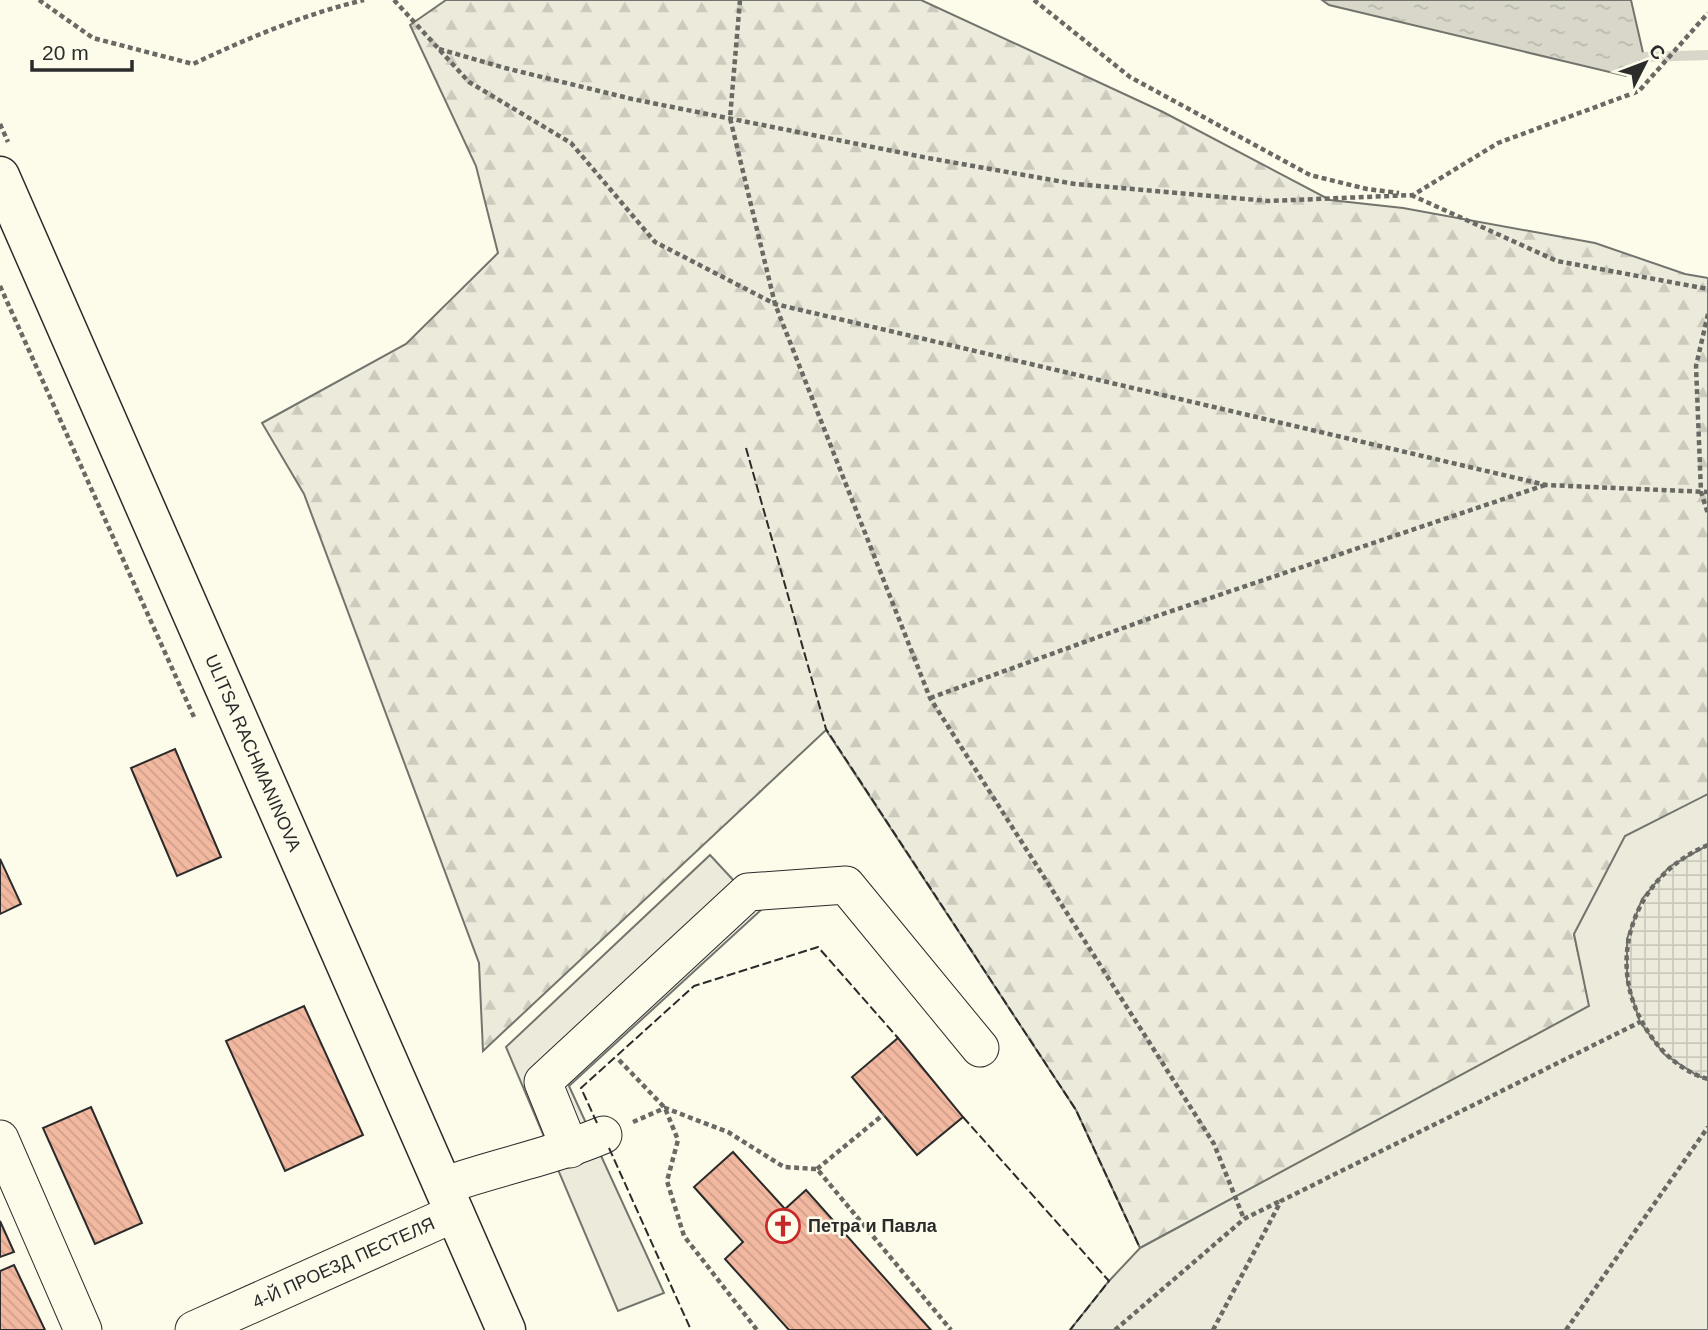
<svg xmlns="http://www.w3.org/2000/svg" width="1708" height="1330" font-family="Helvetica,sans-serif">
<defs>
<pattern id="forest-firs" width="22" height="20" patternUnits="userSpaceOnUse" patternTransform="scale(1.75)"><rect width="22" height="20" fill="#ecebdb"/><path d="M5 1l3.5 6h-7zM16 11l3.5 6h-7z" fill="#cbcabc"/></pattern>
<pattern id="plaza-grid" width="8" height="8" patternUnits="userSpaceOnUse" patternTransform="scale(1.75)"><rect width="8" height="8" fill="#eceadb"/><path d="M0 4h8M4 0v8" fill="none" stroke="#cbc9bc"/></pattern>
<pattern id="water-ripples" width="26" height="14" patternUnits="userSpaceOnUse" patternTransform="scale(1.75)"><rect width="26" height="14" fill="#d8d7c9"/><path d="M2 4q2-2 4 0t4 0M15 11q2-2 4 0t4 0" fill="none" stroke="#bab9ad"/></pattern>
<pattern id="building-back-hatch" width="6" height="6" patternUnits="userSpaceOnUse" patternTransform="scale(1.75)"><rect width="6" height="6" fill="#f2b8a0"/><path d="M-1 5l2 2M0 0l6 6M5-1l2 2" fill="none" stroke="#d09e8a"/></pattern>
</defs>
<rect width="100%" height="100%" fill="#fdfbea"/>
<!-- forest -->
<path fill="url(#forest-firs)" stroke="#74746e" stroke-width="2" d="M446,0H921L1163,112L1330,200L1403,208L1595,243L1685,274L1708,278V794L1701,798L1574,934L1590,1006L1140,1248L1076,1110L826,730L483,1051L479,963L304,494L262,423L406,344L498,253L476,166L410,25Z"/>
<!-- park -->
<path fill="#ecebdb" stroke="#74746e" stroke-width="2" d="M1708,794V1330H1070L1109,1281L1140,1248L1589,1006L1574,934L1625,836Z"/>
<!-- parking -->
<path fill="#eceadb" stroke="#74746e" stroke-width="2" d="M710,855L761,910L569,1086L664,1293L618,1311L506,1047Z"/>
<!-- plaza -->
<path fill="url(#plaza-grid)" stroke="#74746e" stroke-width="2" d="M1708,845V1079L1698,1076L1664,1054L1640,1022L1627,981V939L1642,899L1669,867Z"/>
<!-- water -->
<path fill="url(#water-ripples)" stroke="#74746e" stroke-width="2" d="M1322,0H1631L1644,57L1626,76L1329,5Z"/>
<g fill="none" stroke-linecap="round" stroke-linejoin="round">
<!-- stream -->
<path stroke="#d8d7c9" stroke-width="10" d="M1644,57L1708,55"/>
</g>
<!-- building -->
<path fill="url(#building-back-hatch)" stroke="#2b2b2b" stroke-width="2" d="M175,749L221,857L177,876L131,768Z
M0,859L21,904L0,914Z
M304,1006L363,1135L285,1171L226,1041Z
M898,1038L963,1117L917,1155L852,1077Z
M91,1107L142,1223L95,1244L43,1128Z
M733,1152L785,1209L806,1190L931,1330H789L725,1259L743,1242L694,1187Z
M0,1221L14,1252L0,1257Z
M14,1265L45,1330H0V1271Z"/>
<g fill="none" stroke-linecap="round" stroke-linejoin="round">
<!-- minor casing -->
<g stroke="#2b2b2b" stroke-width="39">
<g id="minor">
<path d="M0,1139L83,1330"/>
<path d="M570,1149L543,1082L748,892L846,885L980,1048"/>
<path d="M443,1186C496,1167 551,1157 603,1135"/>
<path id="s1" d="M194,1330L455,1213"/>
</g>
</g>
<!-- major casing -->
<g stroke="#2b2b2b" stroke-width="41">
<g id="major">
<path id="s2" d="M0,176L506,1330"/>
</g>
</g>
<!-- path -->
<path stroke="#6a6964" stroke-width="4.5" stroke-dasharray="5 3.5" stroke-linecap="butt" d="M39,0L93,38L193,64C248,38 305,14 364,0
M394,0L469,82L571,143L655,242L775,304L1546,485L1708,492
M740,0L730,118L775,304L930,698L1214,1144L1244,1219
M1034,0L1130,77L1310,175L1367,189L1399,193
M439,49L505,68L632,99L928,158L1075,184L1269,201L1413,195L1498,143L1639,91L1708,13
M0,124L8,142
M1411,195L1557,261L1708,289
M0,286L194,717
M1708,314L1696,366L1701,492L1708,514
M930,698L1148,619L1545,485
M1708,845C1629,878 1601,970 1653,1039C1666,1057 1686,1073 1708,1079
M619,1060L665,1108L678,1140L667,1181L684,1236L757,1330
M633,1122L665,1108L728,1132L784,1167L817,1169L951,1330
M817,1169L884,1114
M1115,1330L1244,1219L1280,1201
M1213,1330L1281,1201L1640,1022
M1566,1330L1708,1127"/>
<!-- minor -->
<use href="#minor" stroke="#fdfbea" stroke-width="37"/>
<!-- major -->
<use href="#major" stroke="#fdfbea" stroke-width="38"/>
<!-- fence -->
<path stroke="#2b2b2b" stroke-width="2" stroke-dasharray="9 3.5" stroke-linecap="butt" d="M746,448L826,729L1076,1110L1140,1248
M963,1117L1109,1281L1070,1330
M597,1123L581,1088L694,986L818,947L898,1038
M609,1148L691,1330"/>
</g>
<!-- icons -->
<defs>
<g id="church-ring" transform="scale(1.75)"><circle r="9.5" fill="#fdfbea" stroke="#c62828" stroke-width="1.5"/><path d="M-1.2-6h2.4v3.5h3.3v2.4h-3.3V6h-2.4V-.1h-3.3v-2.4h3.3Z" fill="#c62828"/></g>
</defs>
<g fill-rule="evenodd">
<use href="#church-ring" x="783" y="1226"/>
</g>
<g text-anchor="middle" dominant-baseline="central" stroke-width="5" stroke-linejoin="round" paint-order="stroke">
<!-- street labels -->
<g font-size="18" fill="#2b2b2b" stroke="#fdfbea">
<text stroke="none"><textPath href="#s2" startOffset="630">ULITSA RACHMANINOVA</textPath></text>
<text stroke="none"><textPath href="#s1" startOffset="164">4-Й ПРОЕЗД ПЕСТЕЛЯ</textPath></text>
</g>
<!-- poi labels -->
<g font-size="18" font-weight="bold" fill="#2b2b2b" stroke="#fdfbea" text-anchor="start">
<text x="808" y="1226">Петра и Павла</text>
</g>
</g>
<!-- north arrow -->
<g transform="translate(1645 63) rotate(48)" stroke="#fdfbea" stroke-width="5" paint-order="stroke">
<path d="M0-5L12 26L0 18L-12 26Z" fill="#2b2b2b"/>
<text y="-10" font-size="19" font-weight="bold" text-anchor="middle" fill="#2b2b2b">С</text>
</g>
<!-- scale -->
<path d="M32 60v10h100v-10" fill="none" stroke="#2b2b2b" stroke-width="3.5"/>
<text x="42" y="60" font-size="21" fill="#2b2b2b" stroke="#fdfbea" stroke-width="5" paint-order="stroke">20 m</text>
</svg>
